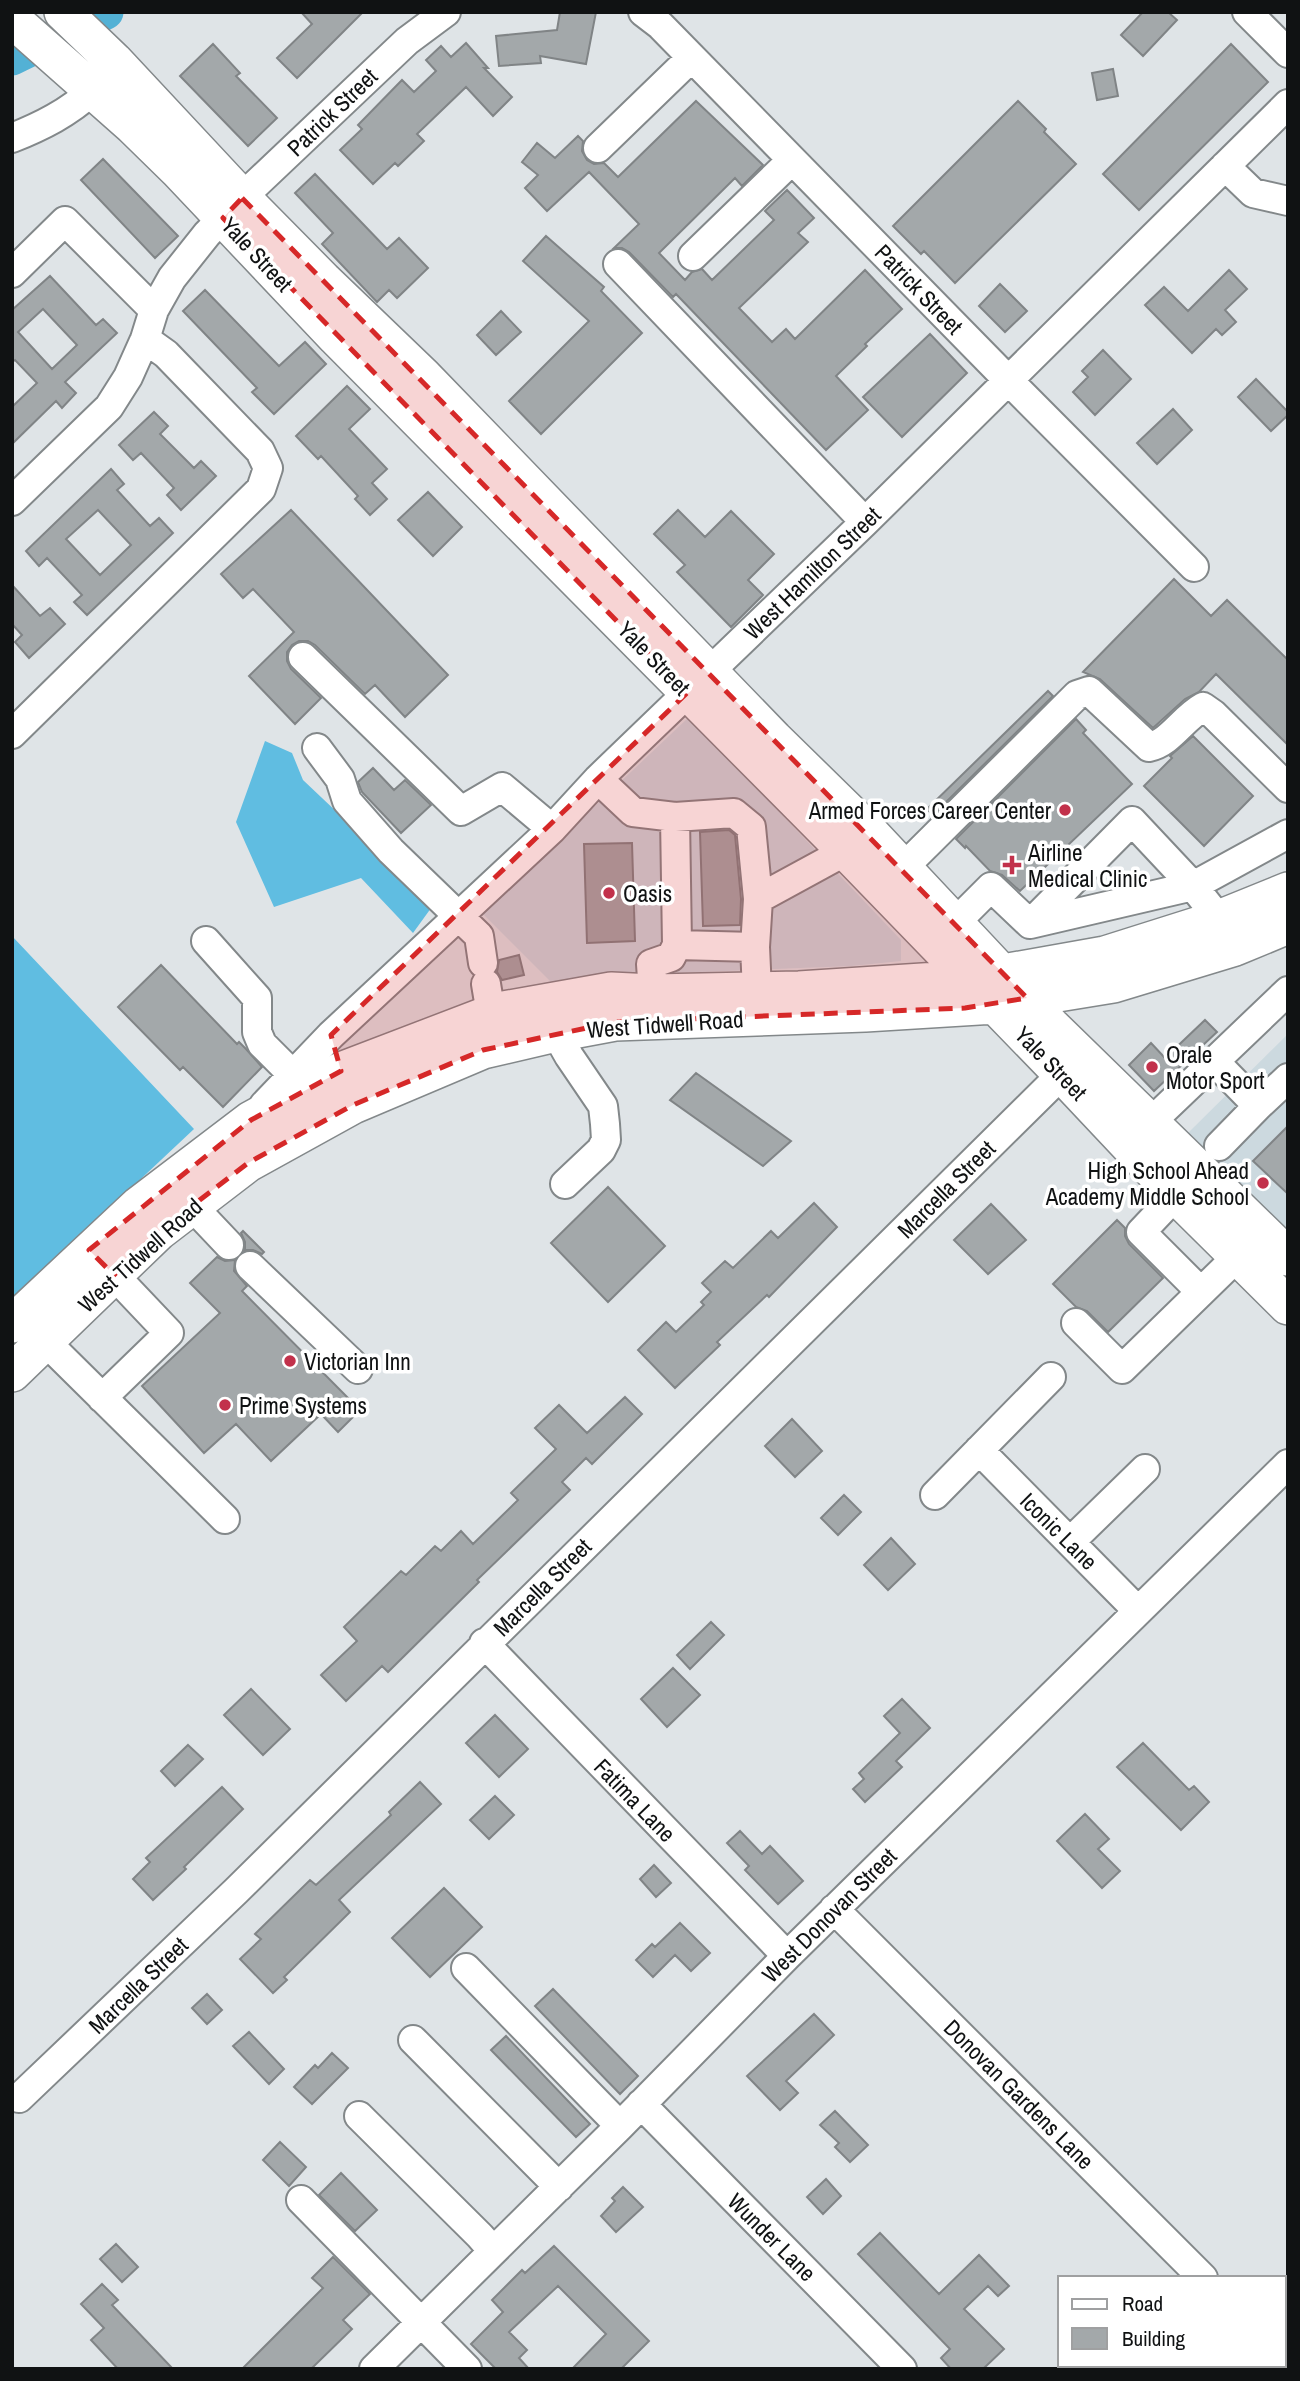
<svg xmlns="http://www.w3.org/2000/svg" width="1300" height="2381" font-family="'Archivo Narrow',sans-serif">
<rect width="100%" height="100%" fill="#dfe4e7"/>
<!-- built -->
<path fill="#ccd9df" d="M689,717L901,940V961L851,966L646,974L553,984L482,913Z
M1288,1034V1233L1188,1133Z"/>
<!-- forest -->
<path fill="#60bde1" d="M265,741L292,753L303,780L434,904L413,933L361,878L274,907L236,822Z
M12,936L194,1129L12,1300Z"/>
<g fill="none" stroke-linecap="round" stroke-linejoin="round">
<!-- river -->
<path stroke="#53b1d5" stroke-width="35" d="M12,58L106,12"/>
</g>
<!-- building -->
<path fill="#a3a8aa" stroke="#808486" stroke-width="2" fill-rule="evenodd" d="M301,12H363L297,78L277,58L312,24Z
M560,12H596L586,64L540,56L541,63L499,66L496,36L557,30Z
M1143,12H1168L1177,20L1143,56L1121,35Z
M466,43L488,68H484L512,97L493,116L466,87L417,134L424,141L398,166L395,163L373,184L340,150L362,129L358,125L402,80L414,92L436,71L426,60L441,46L451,57Z
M213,44L240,73L236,76L277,118L248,146L180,76Z
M1231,44L1268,82L1139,210L1103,174Z
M1113,69L1118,96L1097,100L1092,73Z
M696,101L763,165L742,186L735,178L659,253L685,280L692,272L702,269L712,280L774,220L765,211L787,190L814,218L798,233L808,242L739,308L772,342L786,329L795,339L865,270L902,309L865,344L867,346L836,376L868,410L826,450L676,294L673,297L629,252L622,248H614L639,224L589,172L547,211L525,188L538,175L522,162L537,143L555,158L578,136L583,141L582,151L587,160L594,164L604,163L618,177Z
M1018,101L1046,129L1044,132L1076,164L955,283L924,251L921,254L893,226Z
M103,159L178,236L155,258L81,180Z
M315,174L387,249L399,238L428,268L397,298L389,290L377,302L322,244L333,233L295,193Z
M546,236L604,287L601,291L642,333L541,434L509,401L589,321L523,261Z
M1229,270L1247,289L1225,310L1236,322L1222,335L1216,329L1192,353L1145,305L1164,287L1188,311Z
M50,276L96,325L103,319L117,333L65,382L76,393L62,408L56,401L12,444V407L37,383L15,360L12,362V310ZM43,309L77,345L52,369L18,332Z
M1000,284L1027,311L1005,332L979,306Z
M205,290L279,366L305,342L326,364L274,414L252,392L257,388L183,311Z
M501,311L521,332L496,355L477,335Z
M930,334L967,373L902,437L863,397Z
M1103,350L1131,379L1095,415L1073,392L1088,377L1082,371Z
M1256,379L1288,412V415L1271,431L1238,397Z
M347,386L370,409L349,429L387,469L372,483L387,499L370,515L355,499L358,496L321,456L318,459L296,436Z
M1173,409L1192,430L1157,464L1137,443Z
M154,412L168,426L160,434L194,468L201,461L216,476L181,510L167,495L174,488L141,453L133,460L119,445Z
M111,469L124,484L117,490L150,526L159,518L173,533L87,615L74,602L82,595L47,558L39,566L26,551ZM98,510L131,545L100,575L66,539Z
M428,492L462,527L433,556L398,520Z
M291,510L448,675L405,717L375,685L365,694L315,645L308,641H299L292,645L287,652V661L291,669L321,698L295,724L249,676L294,632L253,589L243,598L221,574Z
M678,510L705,537L731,511L774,554L748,580L763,595L731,627L677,572L685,565L654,534Z
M1174,579L1211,616L1227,600L1288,660V745L1216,674L1199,692L1185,699L1153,728L1100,679L1083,672Z
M12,585L40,616L50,608L65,624L29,658L15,642L22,635L12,624Z
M1048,691L1053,696L933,815L927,809Z
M1076,719L1086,730L1083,733L1132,784L1020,891L1002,875L990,871L966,846L965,848L956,839Z
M1193,736L1253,796L1204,846L1144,786L1172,758L1170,756Z
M373,768L394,790L405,780L431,805L401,833L362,792L358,782Z
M729,830L735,835L741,899L740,925L703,926L700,832Z
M632,843L635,941L587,943L584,844Z
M519,955L524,975L502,980L497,972L499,960Z
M161,965L237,1044L239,1042L246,1049L262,1067L223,1107L183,1067L180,1070L118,1007Z
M1205,1020L1217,1032L1154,1091L1129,1065L1151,1043L1165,1058Z
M696,1073L791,1141L763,1166L670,1100Z
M1288,1126V1194L1253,1161Z
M608,1187L665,1246L608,1302L551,1243Z
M814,1203L837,1227L769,1297L767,1295L717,1342L720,1345L675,1388L638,1350L666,1322L676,1332L704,1305L701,1302L711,1292L702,1283L725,1261L733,1268L771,1231L778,1238Z
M991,1204L1026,1240L988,1274L954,1240Z
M1117,1220L1125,1228V1236L1129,1244L1163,1278L1108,1332L1087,1311L1076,1307L1053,1284Z
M243,1231L264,1252L262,1254L253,1250H245V1242L241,1233Z
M217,1257L225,1261L235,1260L234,1271L247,1286L242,1291L360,1410L338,1432L321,1414L271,1461L236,1424L204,1453L142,1386L220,1313L190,1283Z
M625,1397L642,1414L592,1464L586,1458L562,1482L570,1490L477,1580L479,1582L388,1672L382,1666L346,1701L321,1675L357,1641L344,1627L401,1571L406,1575L435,1546L441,1551L461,1531L473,1544L518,1500L511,1493L556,1449L535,1428L559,1405L587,1433Z
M792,1419L822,1451L795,1477L765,1446Z
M844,1495L861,1512L838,1535L821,1518Z
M891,1538L915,1564L888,1590L864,1565Z
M711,1622L724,1635L690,1669L677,1655Z
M673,1668L700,1695L667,1727L641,1699Z
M251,1689L290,1729L263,1755L224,1715Z
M902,1699L930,1728L896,1761L902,1767L865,1802L853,1789L864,1779L859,1773L900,1733L884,1716Z
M495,1715L528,1749L499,1777L466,1743Z
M1143,1743L1189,1790L1194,1786L1209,1802L1181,1830L1117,1767Z
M188,1745L203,1759L175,1786L161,1771Z
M420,1782L441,1804L339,1900L350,1912L284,1977L287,1980L273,1993L240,1959L261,1939L255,1934L310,1880L316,1885L391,1815L389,1812Z
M222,1787L243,1809L184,1867L186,1869L153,1900L133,1879L150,1862L146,1858Z
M495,1796L514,1815L489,1839L470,1820Z
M1085,1814L1109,1839L1098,1849L1120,1871L1102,1888L1057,1841Z
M740,1831L762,1854L770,1846L803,1881L778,1904L745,1870L749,1866L727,1843Z
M654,1865L671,1883L656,1897L640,1879Z
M444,1888L482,1927L430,1977L392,1938Z
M680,1923L710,1953L691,1971L675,1955L653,1977L636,1960L652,1944L655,1947Z
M553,1989L638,2076L620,2094L535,2006Z
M207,1994L222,2010L207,2024L192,2008Z
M814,2014L834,2035L786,2081L798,2093L780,2110L747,2076Z
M249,2032L284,2069L269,2084L233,2046Z
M506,2036L590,2124L576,2137L491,2050Z
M332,2053L348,2068L312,2104L294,2087L315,2065L318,2068Z
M835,2111L868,2145L850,2162L835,2147L839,2143L820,2125Z
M280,2142L306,2167L289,2186L263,2160Z
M341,2173L377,2210L355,2231L319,2195Z
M826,2179L841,2196L823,2214L807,2197Z
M623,2187L643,2207L616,2232L601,2216L615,2201L612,2198Z
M880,2233L939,2294L979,2255L1009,2286L998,2296L988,2286L964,2309L1004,2349L983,2369H951L941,2358L950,2349L858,2254Z
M116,2244L138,2267L122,2282L100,2259Z
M554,2246L649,2341L621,2369H572L606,2334L558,2286L509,2332L527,2350L519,2358L529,2369H496L471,2344L503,2312L492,2300L522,2270L525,2273Z
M333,2257L370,2294L343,2320L352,2329L311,2369H242L323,2288L312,2278Z
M102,2284L118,2300L112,2305L173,2369H118L91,2340L104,2328L81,2304Z"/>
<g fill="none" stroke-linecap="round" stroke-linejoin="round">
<!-- minor casing -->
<g stroke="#83888a" stroke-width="32">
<path id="minor" d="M643,12L660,25L1008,380L1194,567
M1247,12L1288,53
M12,138C42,126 68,113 92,91
M598,148L691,58
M1225,166L1253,193L1288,201
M693,256L792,160
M618,264L865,522
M12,273L65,221L154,310
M12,501L109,407L128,377L145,339L154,310L172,278L207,234L255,185L407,41L446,12
M303,657L461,811L502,787L552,829
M12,734L261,489L268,468L260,451L166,354L145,339
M317,748L340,779L347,801L391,851L479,936L483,963
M598,779L633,812L675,817
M903,868L1077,695L1089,691L1149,747C1170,743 1183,718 1203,707L1213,714L1288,788
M758,899L846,851
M1219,919L1193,886L1132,821L1030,924L1193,886L1288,834
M955,923L991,887L1030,924
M206,941L257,998V1032L262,1044L293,1075
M677,945L755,947
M486,984L491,1014
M653,993L651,964L671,957L677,945L675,817L734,813L751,827L758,899L755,947L757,991
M556,1033L569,1056L603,1106L605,1124L606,1140L601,1150L565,1184
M1214,1061L1258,1106L1288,1078
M264,1105L331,1035L552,829L598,779L865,522L1288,104
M1151,1122L1288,991
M1219,1146L1258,1106
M1176,1195L1141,1232L1201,1292
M193,1207L229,1245
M250,1266L358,1369
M1076,1323L1122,1369L1238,1256
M45,1341L225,1519
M102,1398L169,1333L114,1275
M979,1450L1138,1611
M935,1495L1051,1377
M1070,1542L1145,1469
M484,1643L787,1956
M834,1909L1203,2278
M466,1968L620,2126
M413,2040L559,2187
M19,2098L236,1891L1062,1074
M641,2104L902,2369
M359,2116L480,2236L493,2251
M301,2200L467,2369
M374,2369L620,2126L787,1956L1288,1464"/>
</g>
<!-- major casing -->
<g stroke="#83888a" stroke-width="40">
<path id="major" d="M63,12L114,61L242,198L323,280L423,376L774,739L867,830L1051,1026L1288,1257
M12,19L133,126L179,171L336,337L846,851L1062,1074L1176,1195L1288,1306
M12,1324L138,1206L251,1120L341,1071L498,1011L611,991L653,993L799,990L969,979L1105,955L1219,919L1288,891
M12,1373L158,1232L248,1163L353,1105L483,1050L556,1033L615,1022L865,1013L995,1005L1027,998L1113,984L1235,947L1288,925"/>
</g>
<!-- minor -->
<use href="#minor" stroke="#fff" stroke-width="28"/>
<!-- major -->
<use href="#major" stroke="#fff" stroke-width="37"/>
</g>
<!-- marked area -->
<path fill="#d62828" fill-opacity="0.2" stroke="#d62828" stroke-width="5" stroke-dasharray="14 9" stroke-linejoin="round" d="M242,198L1027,998L965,1008L615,1022L483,1050L353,1105L248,1163L158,1232L114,1275L89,1250L251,1120L341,1071L331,1035L687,693L223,218Z"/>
<!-- markers -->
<g fill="#c2314b" stroke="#fff" stroke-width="2.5">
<circle cx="1065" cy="810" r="7"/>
<path d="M1008.5 854.5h7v7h7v7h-7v7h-7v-7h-7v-7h7z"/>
<circle cx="609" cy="893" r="7"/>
<circle cx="1152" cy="1067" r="7"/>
<circle cx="1263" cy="1183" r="7"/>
<circle cx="290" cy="1361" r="7"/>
<circle cx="225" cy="1405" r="7"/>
</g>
<g text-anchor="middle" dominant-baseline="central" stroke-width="7" stroke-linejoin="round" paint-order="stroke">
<!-- street labels -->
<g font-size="23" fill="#101213" stroke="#fff">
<text transform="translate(332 112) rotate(-44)">Patrick Street</text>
<text transform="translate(257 254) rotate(47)">Yale Street</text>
<text transform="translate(919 289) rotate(46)">Patrick Street</text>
<text transform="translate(812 573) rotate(-44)">West Hamilton Street</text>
<text transform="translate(654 658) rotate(46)">Yale Street</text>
<text transform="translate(665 1024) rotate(-4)">West Tidwell Road</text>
<text transform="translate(1051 1063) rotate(46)">Yale Street</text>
<text transform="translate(946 1189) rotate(-45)">Marcella Street</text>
<text transform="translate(140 1255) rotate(-42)">West Tidwell Road</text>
<text transform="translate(1059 1531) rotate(45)">Iconic Lane</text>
<text transform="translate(542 1587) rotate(-45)">Marcella Street</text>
<text transform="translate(635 1800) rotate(46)">Fatima Lane</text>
<text transform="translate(829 1915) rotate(-45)">West Donovan Street</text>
<text transform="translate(138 1985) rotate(-44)">Marcella Street</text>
<text transform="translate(1019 2094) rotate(45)">Donovan Gardens Lane</text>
<text transform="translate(772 2237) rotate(45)">Wunder Lane</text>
</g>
<!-- poi labels -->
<g font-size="23" fill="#101213" stroke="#fff" text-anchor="start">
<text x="1051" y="810" text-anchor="end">Armed Forces Career Center</text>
<text x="1028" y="852">Airline<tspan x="1028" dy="26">Medical Clinic</tspan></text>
<text x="623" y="893">Oasis</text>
<text x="1166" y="1054">Orale<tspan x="1166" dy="26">Motor Sport</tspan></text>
<text x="1249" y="1170" text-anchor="end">High School Ahead<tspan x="1249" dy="26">Academy Middle School</tspan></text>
<text x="304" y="1361">Victorian Inn</text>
<text x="239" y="1405">Prime Systems</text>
</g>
</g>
<!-- border -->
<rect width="1300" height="2381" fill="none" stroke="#101213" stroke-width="28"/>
<!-- legend -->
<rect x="1058" y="2276" width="228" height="91" fill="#ffffff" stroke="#9fa0a1" stroke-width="2"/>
<rect x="1072" y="2299" width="35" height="10" fill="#ffffff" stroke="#9fa0a1" stroke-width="2"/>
<text x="1122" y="2311" font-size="21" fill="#101213">Road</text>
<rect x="1072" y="2328" width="35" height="21" fill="#a3a8aa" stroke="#9fa0a1" stroke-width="2"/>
<text x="1122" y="2346" font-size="21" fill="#101213">Building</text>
</svg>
